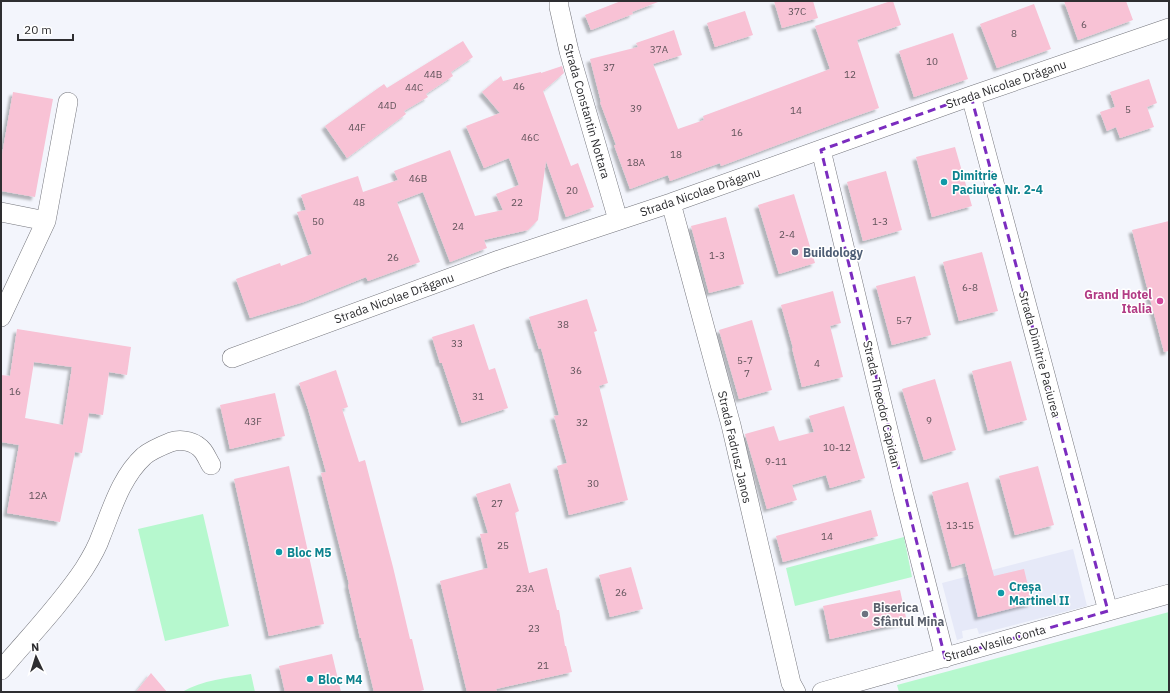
<svg xmlns="http://www.w3.org/2000/svg" width="1170" height="693" font-family="'IBM Plex Sans',sans-serif">
<defs>
<filter id="shadow"><feDropShadow dx="-3.5" dy="3.5" stdDeviation="1" flood-color="#0004"/></filter>
</defs>
<rect width="100%" height="100%" fill="#f3f5fc"/>
<!-- built -->
<path fill="#e6e9f8" d="M1073,549L1087,606L979,634L977,628L962,631L963,638L957,640L942,583Z"/>
<!-- green -->
<path fill="#b6f8ce" d="M203,514L229,626L165,641L138,529Z
M904,537L912,577L795,606L786,568Z
M1169,612V692H899L897,685Z
M251,674L255,692H182C202,680 228,678 251,674Z"/>
<!-- building -->
<path fill="#f8c2d5" fill-rule="evenodd" filter="url(#shadow)" d="M621,1L658,2L632,12L633,14L591,30L585,15Z
M774,1H813L818,18L782,28Z
M891,1H893L901,25L857,40L879,108L842,121L721,166L720,163L670,181L668,175L630,189L614,145H616L600,102H601L590,59L638,47L636,43L674,30L682,55L653,64L678,129L704,120L703,116L830,69L815,26Z
M1064,1H1126L1133,20L1078,40Z
M1034,4L1051,49L997,68L980,24Z
M745,11L753,35L715,47L707,23Z
M953,33L968,79L914,97L899,51Z
M463,41L473,57L451,72L453,76L426,94L428,97L404,111L406,114L347,158L325,126L384,84L387,88Z
M562,66L564,73L543,91L571,166L578,163L594,207L566,217L546,161L538,220L528,230L484,240L487,248L450,262L423,192L397,202L420,262L368,281L366,277L304,302L250,318L236,279L280,263L281,266L312,254L297,212L306,210L301,195L358,176L363,192L398,180L394,171L450,150L475,216L503,210L496,194L519,185L509,158L484,168L466,126L500,113L482,92L501,76L503,81L541,72V73Z
M1149,79L1157,103L1147,107L1154,127L1120,138L1116,127L1107,131L1100,112L1115,107L1110,92Z
M13,92L53,99L35,197L1,191V160Z
M955,147L972,206L932,217L916,157Z
M886,171L902,230L863,241L847,182Z
M794,194L815,263L779,274L758,205Z
M726,217L744,284L709,293L691,226Z
M1169,221V351L1164,352L1132,230Z
M982,252L998,311L959,321L943,262Z
M915,276L931,335L892,345L876,286Z
M833,291L841,323L830,326L843,377L802,387L792,348H793L781,305Z
M587,299L597,331L594,332L608,383L599,386L628,500L569,515L557,466L567,463L554,416L559,415L541,348L539,349L529,317Z
M752,320L772,390L739,399L719,330Z
M474,324L489,370L495,368L508,408L462,423L442,363H440L432,337Z
M17,329L131,347L127,375L109,372L103,415L89,413L82,453L75,452L60,522L7,513L19,445L1,442V375L10,376ZM34,362L72,367L63,425L25,418Z
M1011,361L1027,420L988,431L972,371Z
M336,370L348,407L342,409L359,462L365,460L393,567L410,639H412L424,690L415,692H374L361,638H360L348,585L349,584L321,473L326,472L308,409L299,383Z
M935,379L956,450L924,460L902,389Z
M275,393L285,436L230,449L220,405Z
M844,406L865,478L830,488L826,475L792,485L797,500L767,509L745,434L774,426L779,441L814,432L809,416Z
M289,466L324,624L269,636L234,479Z
M1038,466L1054,525L1015,535L999,476Z
M968,482L994,576L1024,569L1032,603L978,617L965,563L952,567L932,492Z
M510,483L519,511L515,513L529,573L547,568L557,610H559L565,646H566L572,672L496,689L497,692H467L440,581L488,568L480,534L488,533L476,494Z
M871,510L878,536L783,562L776,536Z
M631,567L643,609L610,617L599,575Z
M900,590L907,622L830,639L823,606Z
M332,654L341,692H285L279,666Z
M151,673L167,692H136Z"/>
<g fill="none" stroke-linecap="round" stroke-linejoin="round">
<!-- minor casing -->
<g stroke="#74757c" stroke-width="20">
<path id="minor" d="M559,1V7L569,51L618,220
M971,96L1108,611
M821,150L903,492L945,658
M671,203L731,425L791,683L796,692
M1,212L46,221L68,102
M1,317L46,221
M232,358L499,260L671,203L971,96L1169,28
M1,670C29,637 60,605 84,569C91,558 97,548 101,536C112,509 121,477 144,456C151,450 161,446 171,442C182,438 196,442 203,451C206,455 208,460 211,465
M822,692L1169,594"/>
</g>
<!-- minor -->
<use href="#minor" stroke="#fff" stroke-width="19"/>
</g>
<!-- marked area -->
<path fill="none" stroke="#7b2cbf" stroke-width="3" stroke-dasharray="8 5" stroke-linejoin="round" d="M971,96L1108,611L945,658L821,150Z"/>
<!-- markers -->
<g fill="#0f9aa8" stroke="#fff" stroke-width="1.5">
<circle cx="944" cy="182" r="4"/>
<circle cx="279" cy="552" r="4"/>
<circle cx="1001" cy="593" r="4"/>
<circle cx="310" cy="679" r="4"/>
</g>
<circle fill="#5c6f8a" stroke="#fff" stroke-width="1.5" cx="795" cy="252" r="4"/>
<circle fill="#d1479c" stroke="#fff" stroke-width="1.5" cx="1160" cy="301" r="4"/>
<circle fill="#6b7280" stroke="#fff" stroke-width="1.5" cx="865" cy="614" r="4"/>
<g text-anchor="middle" dominant-baseline="central" stroke-width="3" stroke-linejoin="round" paint-order="stroke">
<!-- number labels -->
<g font-size="10" fill="#60535a">
<text x="797" y="11">37C</text>
<text x="1084" y="24">6</text>
<text x="1014" y="33">8</text>
<text x="659" y="49">37A</text>
<text x="932" y="61">10</text>
<text x="609" y="67">37</text>
<text x="433" y="74">44B</text>
<text x="850" y="74">12</text>
<text x="519" y="86">46</text>
<text x="414" y="87">44C</text>
<text x="387" y="105">44D</text>
<text x="636" y="108">39</text>
<text x="1128" y="109">5</text>
<text x="796" y="110">14</text>
<text x="357" y="127">44F</text>
<text x="737" y="132">16</text>
<text x="530" y="137">46C</text>
<text x="676" y="154">18</text>
<text x="636" y="162">18A</text>
<text x="418" y="178">46B</text>
<text x="572" y="190">20</text>
<text x="359" y="202">48</text>
<text x="517" y="202">22</text>
<text x="318" y="221">50</text>
<text x="880" y="221">1-3</text>
<text x="458" y="226">24</text>
<text x="787" y="234">2-4</text>
<text x="717" y="255">1-3</text>
<text x="393" y="257">26</text>
<text x="970" y="287">6-8</text>
<text x="904" y="320">5-7</text>
<text x="563" y="324">38</text>
<text x="457" y="343">33</text>
<text x="745" y="360">5-7</text>
<text x="817" y="363">4</text>
<text x="576" y="370">36</text>
<text x="747" y="373">7</text>
<text x="15" y="391">16</text>
<text x="478" y="396">31</text>
<text x="929" y="420">9</text>
<text x="253" y="421">43F</text>
<text x="582" y="422">32</text>
<text x="837" y="447">10-12</text>
<text x="776" y="461">9-11</text>
<text x="593" y="483">30</text>
<text x="38" y="495">12A</text>
<text x="497" y="503">27</text>
<text x="960" y="525">13-15</text>
<text x="827" y="536">14</text>
<text x="503" y="545">25</text>
<text x="525" y="588">23A</text>
<text x="621" y="592">26</text>
<text x="534" y="628">23</text>
<text x="543" y="665">21</text>
</g>
<!-- street labels -->
<g font-size="12" fill="#2e2e31" stroke="#fff">
<text transform="translate(1006 84) rotate(-19)">Strada Nicolae Drăganu</text>
<text transform="translate(587 111) rotate(74)">Strada Constantin Nottara</text>
<text transform="translate(700 192) rotate(-19)">Strada Nicolae Drăganu</text>
<text transform="translate(394 298) rotate(-20)">Strada Nicolae Drăganu</text>
<text transform="translate(1040 354) rotate(75)">Strada Dimitrie Paciurea</text>
<text transform="translate(882 404) rotate(77)">Strada Theodor Capidan</text>
<text transform="translate(735 447) rotate(77)">Strada Fadrusz Janos</text>
<text transform="translate(995 643) rotate(-16)">Strada Vasile Conta</text>
</g>
<!-- culture labels -->
<g font-size="12" font-weight="bold" fill="#0d838f" stroke="#fff" text-anchor="start">
<text x="952" y="175">Dimitrie<tspan x="952" dy="14">Paciurea Nr. 2-4</tspan></text>
<text x="287" y="552">Bloc M5</text>
<text x="1009" y="586">Creșa<tspan x="1009" dy="14">Martinel II</tspan></text>
<text x="318" y="679">Bloc M4</text>
</g>
<!-- service labels -->
<g font-size="12" font-weight="bold" fill="#4e5e75" stroke="#fff" text-anchor="start">
<text x="803" y="252">Buildology</text>
</g>
<!-- hotel labels -->
<g font-size="12" font-weight="bold" fill="#b23c85" stroke="#fff" text-anchor="end">
<text x="1152" y="294">Grand Hotel<tspan x="1152" dy="14">Italia</tspan></text>
</g>
<!-- worship labels -->
<g font-size="12" font-weight="bold" fill="#5b616d" stroke="#fff" text-anchor="start">
<text x="873" y="607">Biserica<tspan x="873" dy="14">Sfântul Mina</tspan></text>
</g>
</g>
<!-- border -->
<rect width="1170" height="693" fill="none" stroke="#2e2e31" stroke-width="4"/>
<!-- north arrow -->
<g transform="translate(36 657) rotate(356)" stroke="#ffffff" stroke-width="3" paint-order="stroke">
<path d="M0-3L7 15L0 10L-7 15Z" fill="#2e2e31"/>
<text y="-6" font-size="11" font-weight="bold" text-anchor="middle" fill="#2e2e31">N</text>
</g>
<!-- scale -->
<path d="M18 34v6h55v-6" fill="none" stroke="#2e2e31" stroke-width="2"/>
<text x="24" y="34" font-size="12" fill="#2e2e31" stroke="#ffffff" stroke-width="3" paint-order="stroke">20 m</text>
</svg>
